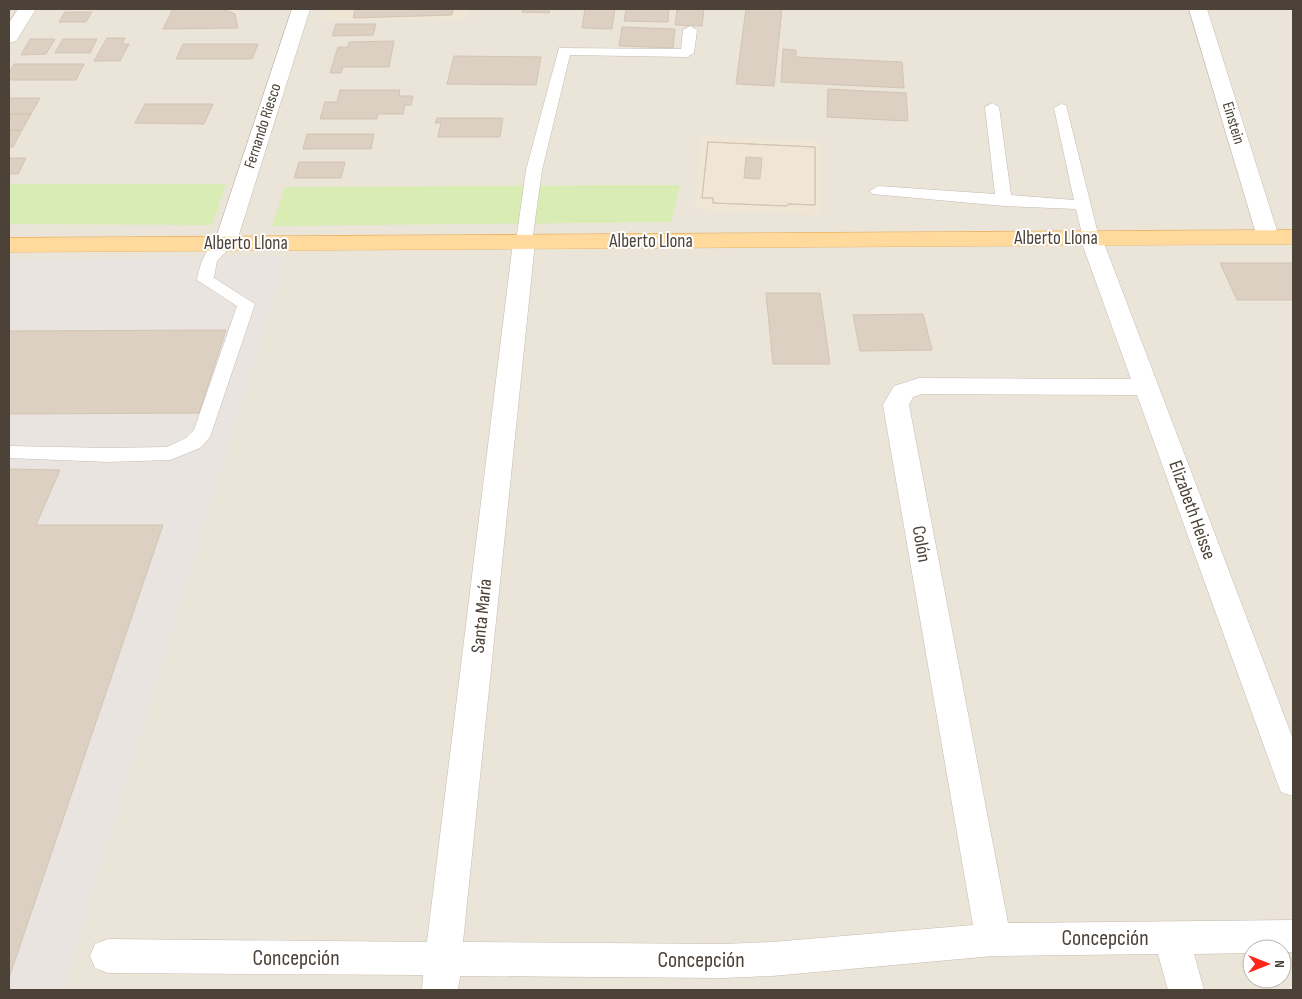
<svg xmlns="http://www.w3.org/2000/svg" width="1302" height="999" font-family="'Sofia Sans Condensed',sans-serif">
<rect width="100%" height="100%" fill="#f6f2eb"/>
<!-- residential -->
<path fill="#ebe4d9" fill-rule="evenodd" d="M9,9H1293V990H9ZM1252,949H1282V979H1252Z"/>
<!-- industrial -->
<path fill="#e9e4e0" d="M286,256L63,990H9V259Z"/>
<!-- education -->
<path fill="#f0e6d5" d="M327,9H469L466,18L324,20Z
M702,136L819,141V215L694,209Z"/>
<!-- green -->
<path fill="#d8ecb3" d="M9,184H226L212,225L9,224Z
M680,185L671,222L272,226L285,187Z"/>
<!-- building -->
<path fill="#dcd0c3" stroke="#d4c4b3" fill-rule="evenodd" d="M173,9H222L235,14L238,28L163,29Z
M355,9H453L452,15L353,18Z
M523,9H550L549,13L522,12Z
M585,9H615L612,29L582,28Z
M626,9H669L668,22L624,21Z
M677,9H704L702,26L675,25Z
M746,9H782L774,86L736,84Z
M65,12H92L86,22H59Z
M336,24H376L373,35L332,36Z
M622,27L675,29L673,48L619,46Z
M107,38H125L122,44H129L120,61H94Z
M30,39H55L46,54L21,55Z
M63,39H97L90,53H55Z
M394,41L389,67H343L341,73H330L338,47H348L349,42Z
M183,44H258L252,59H176Z
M783,49L796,50V57L902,62L904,88L781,82Z
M454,56L541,57L536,85L447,84Z
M14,64H84L76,80H9V73Z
M828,89L906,93L908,121L827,117Z
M340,90H400L399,96H413L411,105H405L403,114H378L377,119H320L325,102H337Z
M9,98H40L31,114H9Z
M145,104H213L204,124L135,123Z
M9,114H31L22,130H9Z
M437,118H503L500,137H438L441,123H435Z
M9,130H22L13,147H9Z
M307,134H374L371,149H303Z
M708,142L815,147V205L788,204L787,206L713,203V198H702ZM746,157L762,158L760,179L744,178Z
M708,142L815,147V205L788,204L787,206L713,203V198H702Z
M9,158H26L18,174H9Z
M299,162H345L341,178H294Z
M1220,263H1293V300H1237Z
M766,293H820L830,364H773Z
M923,314L932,350L860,351L853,315Z
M226,330L199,413L9,414V331Z
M9,469L60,470L36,525H163L9,978Z"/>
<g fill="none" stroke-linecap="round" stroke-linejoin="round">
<!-- service casing -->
<g stroke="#c6bcb0" stroke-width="1">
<path id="service" d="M690,26L697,30L694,53L687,57L570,55L542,170L532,242L530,245H518L516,242L526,170L559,48L681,49L683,30Z
M992,103L999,107L1011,195L1074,200L1054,108L1061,104L1066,105L1099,238L1097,241L1091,243L1083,238L1076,209L1004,206L872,194L870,191L878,186L995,194L985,107Z
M225,239L231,241L233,244L217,261L214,278L255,304L210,437L200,448L170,460L108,462L9,458V446L108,448L167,447L186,438L194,430L237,306L197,280C200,263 206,244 225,239Z"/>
</g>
<!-- minor casing -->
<g stroke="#c6bcb0" stroke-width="1">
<path id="minor" d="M18,9H36L16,41L9,43V23Z
M292,9H310L236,244L233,249L225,251L217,249L214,244Z
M1189,9H1207L1279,237L1276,242L1268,244L1260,242L1257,237Z
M1091,231L1099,233L1102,238L1293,739V796L1281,792L1277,782L1137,395L922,394L913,397L909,405L1008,923L1293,920V952H1282V949H1252V953L1194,954L1204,990H1168L1158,954L993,956L772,976L722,978L460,976L458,990H422L423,975L108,973L95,968L90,956L95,944L108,939L427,942L513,242L516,237L524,235L532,237L535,242L463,942L722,944L772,942L973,925L883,405L894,386L919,378L1131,379L1080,238L1083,233Z"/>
</g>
<!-- primary casing -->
<g stroke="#ebb665" stroke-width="1">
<path id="primary" d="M1293,230V244L9,252V238Z"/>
</g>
<!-- service -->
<use href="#service" fill="#fff" fill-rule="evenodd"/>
<!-- minor -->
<use href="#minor" fill="#fff" fill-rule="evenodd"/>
<!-- primary -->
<use href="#primary" fill="#ffda9c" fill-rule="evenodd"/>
</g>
<g text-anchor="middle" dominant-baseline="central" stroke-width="4" stroke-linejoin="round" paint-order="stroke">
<!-- far-street labels -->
<g font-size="16" fill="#4c4238" stroke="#fff">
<text transform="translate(1233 123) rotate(73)">Einstein</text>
<text transform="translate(263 126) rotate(-72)">Fernando Riesco</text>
</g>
<!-- street labels -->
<g font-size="19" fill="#4c4238" stroke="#fff">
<text x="1056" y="238">Alberto Llona</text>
<text x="651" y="241">Alberto Llona</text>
<text x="246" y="243">Alberto Llona</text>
<text transform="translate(1192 510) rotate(70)">Elizabeth Heisse</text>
<text transform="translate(921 544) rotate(80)">Colón</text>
<text transform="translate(482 616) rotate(-84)">Santa María</text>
</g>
<!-- near-street labels -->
<g font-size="22" fill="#4c4238" stroke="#fff">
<text x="1105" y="938">Concepción</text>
<text x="296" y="958">Concepción</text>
<text x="701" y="960">Concepción</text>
</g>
</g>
<!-- border -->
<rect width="1302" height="999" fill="none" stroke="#4c4238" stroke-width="20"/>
<!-- north arrow -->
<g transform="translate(1267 964) rotate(90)"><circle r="24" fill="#ffffff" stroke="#b7b3af"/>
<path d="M0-4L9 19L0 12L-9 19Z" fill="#ff271a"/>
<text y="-8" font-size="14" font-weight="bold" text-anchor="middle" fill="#4c4238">N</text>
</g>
</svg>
